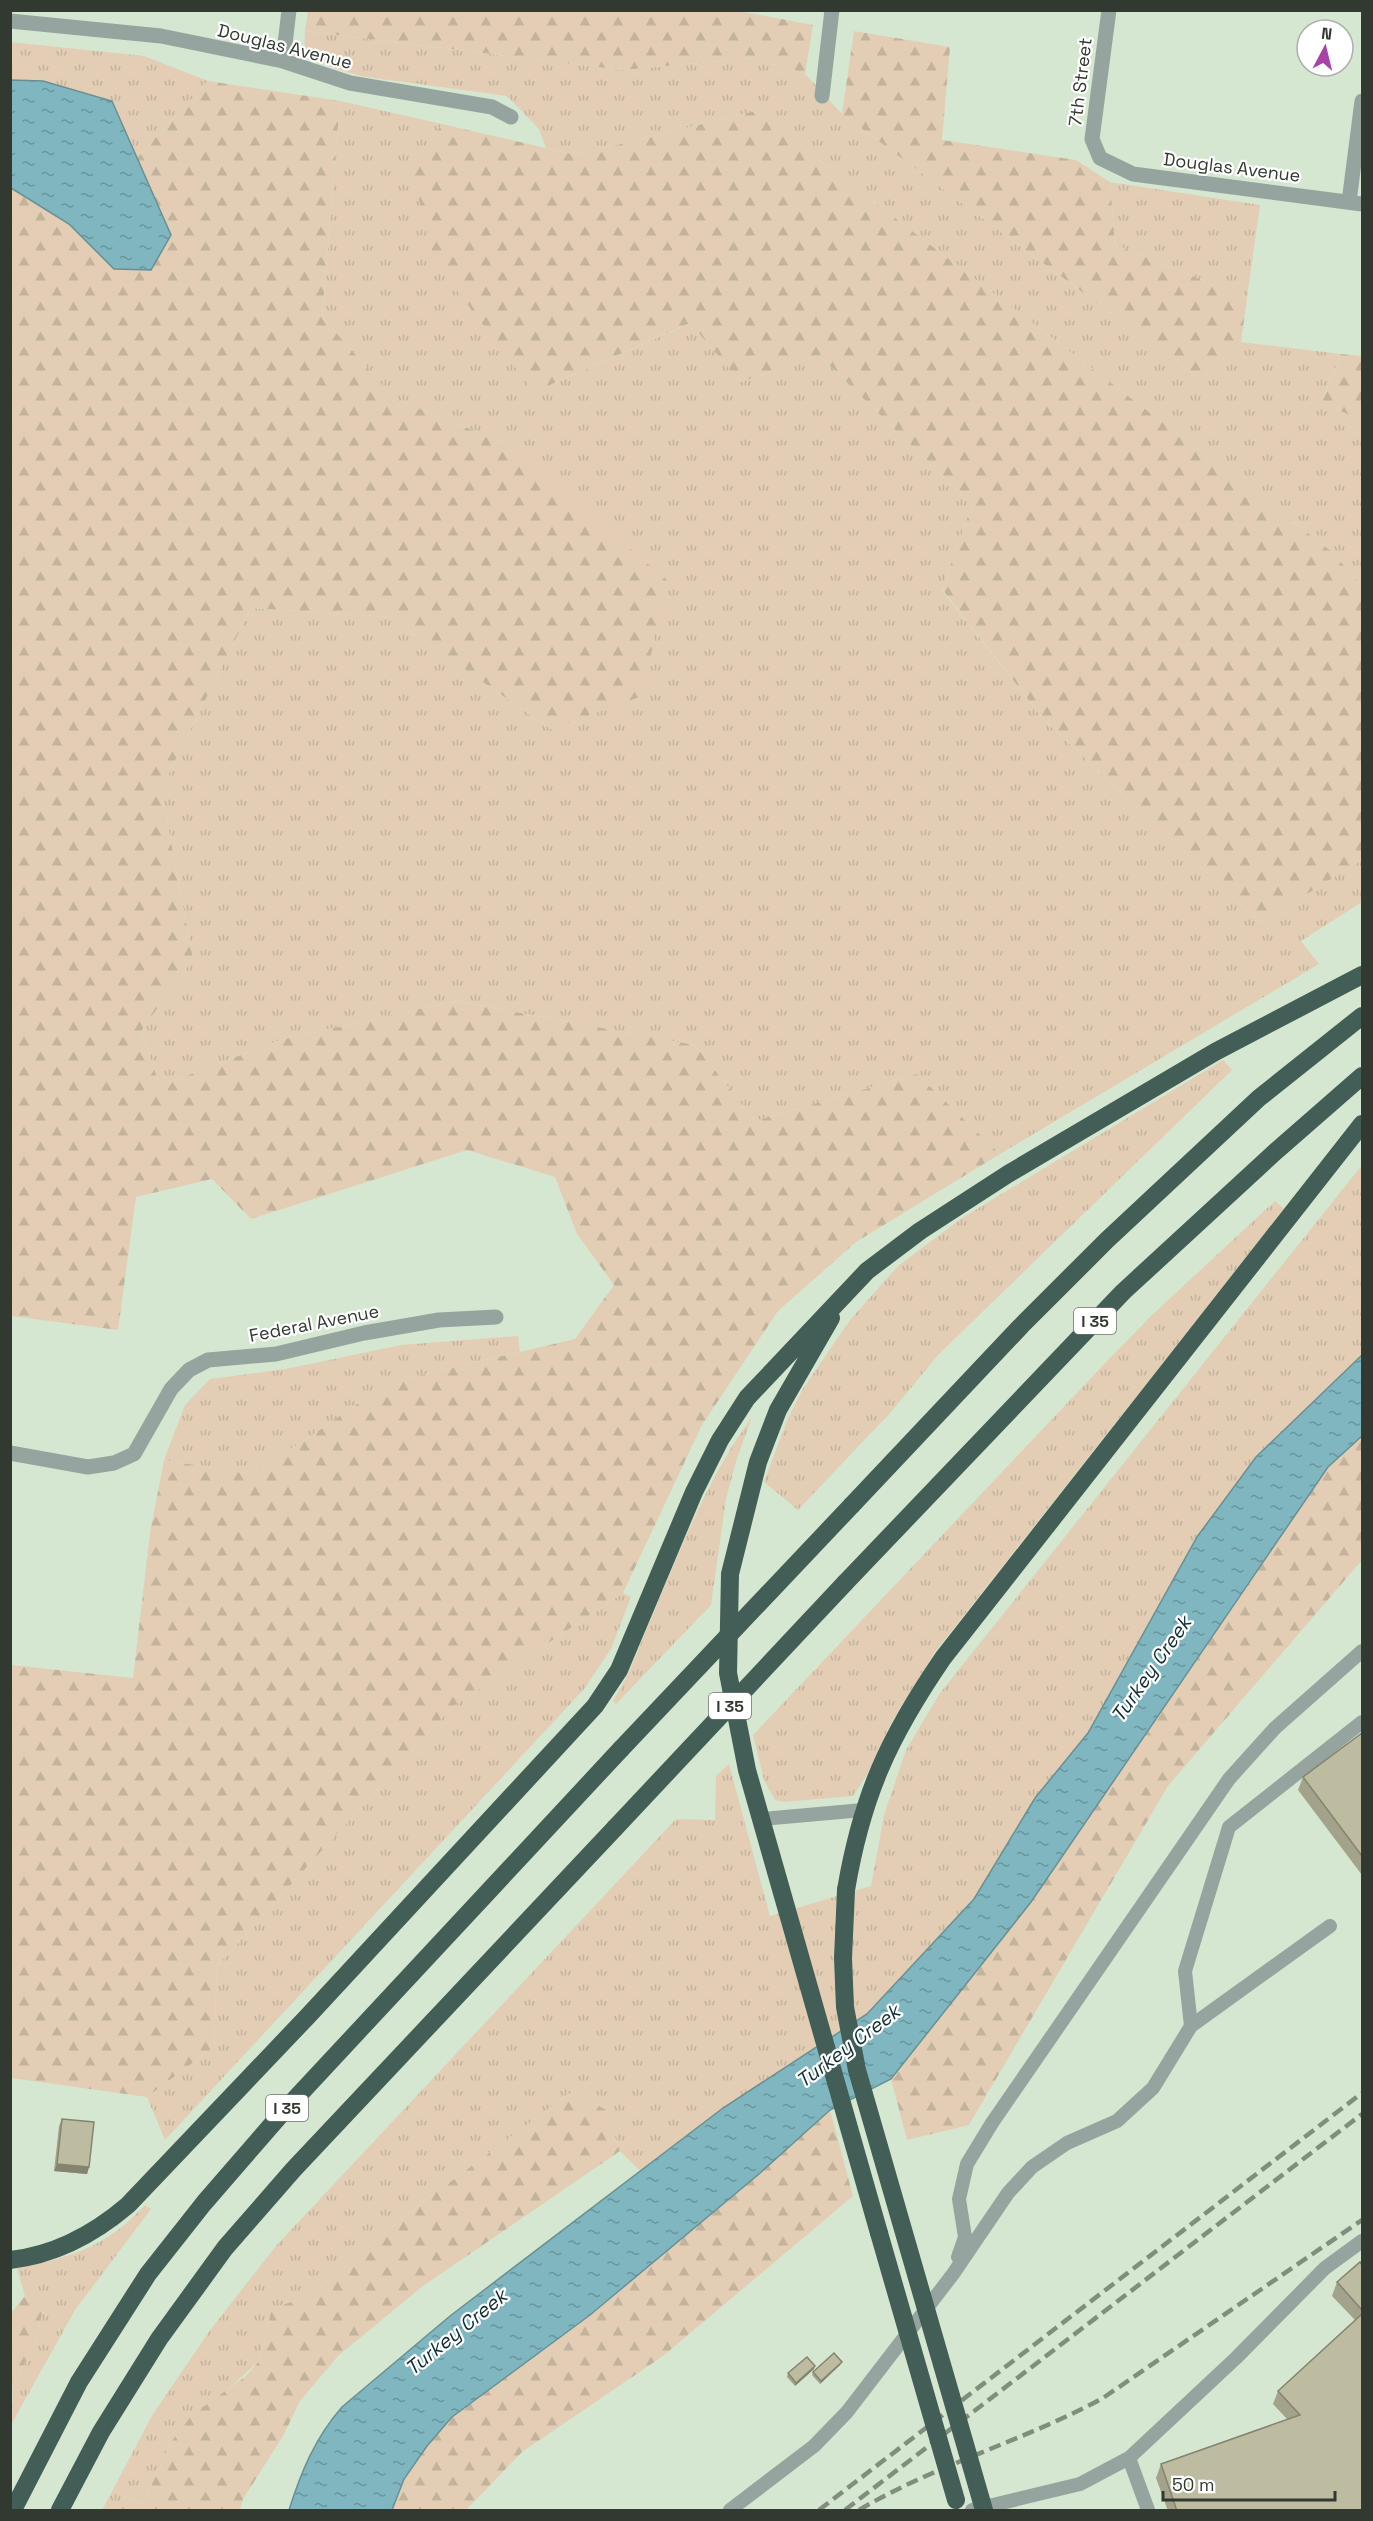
<svg xmlns="http://www.w3.org/2000/svg" width="1373" height="2521" font-family="'Space Grotesk',sans-serif">
<defs>
<pattern id="grass-tufts" width="24" height="20" patternUnits="userSpaceOnUse" patternTransform="scale(1.5)"><rect width="24" height="20" fill="#e3ceb5"/><path d="M3 7l-1-3M5 7V3M7 7l1-3M15 17l-1-3M17 17v-4M19 17l1-3" fill="none" stroke="#c3b29c"/></pattern>
<pattern id="forest-firs" width="22" height="20" patternUnits="userSpaceOnUse" patternTransform="scale(1.5)"><rect width="22" height="20" fill="#e3ceb5"/><path d="M5 1l3.5 6h-7zM16 11l3.5 6h-7z" fill="#c3b29c"/></pattern>
<pattern id="water-ripples" width="26" height="14" patternUnits="userSpaceOnUse" patternTransform="scale(1.5)"><rect width="26" height="14" fill="#7fb6bf"/><path d="M2 4q2-2 4 0t4 0M15 11q2-2 4 0t4 0" fill="none" stroke="#69959c"/></pattern>
</defs>
<rect width="100%" height="100%" fill="#d5e7d0"/>
<!-- grass -->
<path fill="url(#grass-tufts)" d="M305,31L622,70L752,58L805,74L842,114L1201,380L1241,342L1341,354L1322,401L1362,421V586L1331,551L755,111L576,155L546,148L539,129L507,96L360,76L304,58Z
M11,42L144,56L208,81L137,158L112,101L43,81L11,80Z
M340,101L442,124L411,166L534,392L691,323L741,382L819,355L972,505L942,590L1044,720L1260,923L1362,860V902L1301,941L1319,964L1000,1154L917,1074L755,1121L695,1045L455,1001L280,1040L160,1086L141,1031L193,959L161,789L251,608L389,617L551,729L504,443L394,398L322,317Z
M1110,182L1260,205L1247,298L1115,245Z
M1223,1060L1232,1070L938,1355L891,1412L798,1510L764,1482L788,1418L804,1387L850,1320L898,1266L962,1218Z
M1362,1165V1355L1256,1457L1197,1537L1088,1733L1035,1798L974,1899L867,2014L723,2108L640,2171L620,2151L606,2110L573,2091L419,2205L308,2297L272,2308L259,2361L171,2442L143,2504L125,2497L117,2510H102L153,2414L211,2329L275,2247L676,1819L715,1820L716,1776L729,1764L770,1916L871,1886L884,1815L906,1750L940,1693Z
M1275,1201L1284,1209L935,1652L891,1723L867,1775L853,1796L784,1802L775,1800L764,1780L753,1735L1108,1360L1152,1315Z
M518,1336L520,1352L387,1383L301,1443L244,1473L164,1460L185,1405L210,1379L286,1369L401,1345Z
M752,1417L737,1458L726,1499L711,1605L616,1704L613,1701C632,1671 639,1646 653,1614C682,1546 708,1477 752,1417Z
M623,1593L631,1597L611,1649L585,1688L165,2140L147,2097L214,2047L217,1966L452,1707Z
M145,2205L151,2209L75,2310L11,2425L13,2388L34,2344L43,2310L25,2296L17,2268C70,2258 108,2246 145,2205Z"/>
<!-- forest -->
<path fill="url(#forest-firs)" d="M308,10H734L813,25L805,74L752,58L622,70L305,31Z
M854,31L950,47L942,140L1076,160L1110,182L1115,245L1247,298L1241,342L1201,380L842,114Z
M208,81L340,101L322,317L394,398L504,443L667,580L642,696L551,729L389,617L251,608L161,789L193,959L141,1031L160,1086L280,1040L455,1001L695,1045L755,1121L917,1074L1000,1154L856,1242L778,1311L702,1425L623,1593L452,1707L217,1966L214,2047L147,2097L11,2078V1665L133,1678L150,1533L164,1460L244,1473L301,1443L387,1383L575,1339L614,1285L577,1234L555,1177L467,1150L251,1219L212,1179L136,1197L118,1330L11,1316V188L69,224L114,269L171,234L137,158Z
M755,111L1331,551L1362,586V860L1260,923L1044,720L942,589L972,505L819,355L741,382L690,323L534,392L433,259L411,166L442,124L576,155Z
M1341,354L1362,356V421L1322,402Z
M1362,1436V1560L1168,1786L969,2125L907,2140L891,2079L1031,1902L1328,1467Z
M573,2091L606,2110L620,2151L423,2286L338,2356L300,2401L283,2436L243,2499L240,2510H117L124,2497L143,2504L171,2442L192,2415L246,2376L259,2361L272,2308L308,2297L419,2205Z
M830,2110L853,2196L663,2356L522,2452L466,2510H392L404,2479L427,2446L452,2417L591,2315L759,2174Z
M25,2296L43,2310L34,2344L13,2388L11,2401V2313Z"/>
<!-- water -->
<path fill="url(#water-ripples)" stroke="#689094" stroke-width="1.5" d="M11,80L43,81L112,101L171,235L151,270L114,269L69,224L11,188Z
M1362,1355V1436L1328,1467L1031,1902L891,2079L830,2110L759,2174L590,2315L452,2417L427,2446L404,2479L392,2510H289C301,2472 315,2438 342,2407L450,2316L723,2108L867,2014L974,1899L1035,1798L1088,1733L1197,1537L1256,1457Z"/>
<g fill="none" stroke-linecap="round" stroke-linejoin="round">
<!-- lane -->
<path stroke="#96a49f" stroke-width="14" d="M761,1819L863,1810
M1191,2026L1185,1971L1229,1827L1362,1722
M958,2257L965,2237L959,2199L967,2164L992,2123L1229,1779L1275,1728L1362,1651
M1129,2458L1148,2510
M730,2510L814,2446L847,2412L953,2274L1008,2193L1032,2167L1067,2143L1117,2121L1153,2088L1191,2026L1330,1926
M972,2510L1080,2484L1129,2458L1236,2358L1325,2268L1362,2241"/>
<!-- street -->
<path stroke="#96a49f" stroke-width="15" d="M1109,10L1092,139L1100,158L1133,174L1362,204
M10,21L161,36L283,61L350,83L492,107L511,117
M283,61L289,10
M822,96L832,10
M1349,202L1362,101
M10,1453L88,1467L114,1463L134,1454L171,1389L189,1370L208,1360L276,1354L364,1333L439,1320L496,1317"/>
<!-- highway -->
<path stroke="#425e56" stroke-width="18" d="M831,1318L778,1410L758,1462L730,1574L728,1673L747,1770L879,2233
M852,1505L1021,1326L1107,1240L1259,1098L1362,1016
M845,1583L1123,1292L1275,1152L1362,1076
M846,1890C862,1795 889,1737 943,1658L1362,1124
M10,2260C55,2255 94,2234 128,2205L308,2016L595,1706L619,1670L694,1492L720,1440L747,1398L867,1271L920,1231L1008,1174L1215,1052L1362,975
M13,2510L79,2382L148,2274L204,2203L282,2113L621,1749
M60,2510L101,2432L159,2339L225,2248L293,2170L615,1828"/>
<!-- rail -->
<path stroke="#818d7d" stroke-width="4.5" stroke-dasharray="12 6" stroke-linecap="butt" d="M819,2510L1362,2093
M845,2510L1362,2114
M859,2510C937,2464 1024,2441 1103,2398L1362,2220"/>
<!-- highway-bridge -->
<path stroke="#425e56" stroke-width="18" d="M621,1749L852,1505
M615,1828L845,1583
M846,1890L843,1958L845,2007L857,2070L984,2510
M879,2233L956,2500"/>
</g>
<!-- wall -->
<path fill="#a3a28a" d="M1362,1733V1875L1298,1790L1303,1777Z
M62,2119L89,2167L87,2174L54,2171L59,2126Z
M1362,2265V2511H1168L1156,2478L1161,2464L1287,2419L1273,2404L1278,2391L1355,2320L1332,2296L1337,2282Z
M840,2365L820,2384L812,2375L813,2372Z
M814,2369L795,2386L787,2377L788,2373Z"/>
<!-- shaded-wall -->
<path fill="#848471" d="M57,2164L89,2167L87,2174L54,2171Z
M842,2362L840,2365L820,2384L821,2381Z
M815,2366L814,2369L795,2386L796,2383Z"/>
<!-- building -->
<path fill="#bdbca1" stroke="#848471" stroke-width="1.5" d="M1362,1733V1856L1303,1777Z
M62,2119L94,2122L89,2167L57,2164Z
M1360,2262L1362,2265V2310L1337,2282Z
M1362,2314V2511H1177L1161,2464L1300,2415L1278,2391Z
M834,2353L842,2362L821,2381L813,2372Z
M807,2357L815,2366L796,2383L788,2373Z"/>
<g text-anchor="middle" dominant-baseline="central" stroke-width="4.5" stroke-linejoin="round" paint-order="stroke">
<!-- shield labels -->
<g fill="#fff" stroke="#70746e" stroke-width="1.5">
<rect x="1074" y="1308" width="42" height="26" rx="4.5"/>
<rect x="709" y="1693" width="42" height="26" rx="4.5"/>
<rect x="266" y="2095" width="42" height="26" rx="4.5"/>
</g>
<g font-size="16" font-weight="bold" fill="#323930">
<text x="1095" y="1321">I 35</text>
<text x="730" y="1706">I 35</text>
<text x="287" y="2108">I 35</text>
</g>
<!-- street labels -->
<g font-size="18" fill="#323930" stroke="#fff">
<text transform="translate(285 46) rotate(14)">Douglas Avenue</text>
<text transform="translate(1080 82) rotate(-83)">7th Street</text>
<text transform="translate(1232 167) rotate(7)">Douglas Avenue</text>
<text transform="translate(314 1323) rotate(-11)">Federal Avenue</text>
</g>
<!-- water labels -->
<g font-size="20" font-style="italic" fill="#112e32" stroke="#fff">
<text transform="translate(1151 1669) rotate(-55)">Turkey Creek</text>
<text transform="translate(848 2046) rotate(-37)">Turkey Creek</text>
<text transform="translate(456 2332) rotate(-39)">Turkey Creek</text>
</g>
</g>
<!-- border -->
<rect width="1373" height="2521" fill="none" stroke="#323930" stroke-width="24"/>
<!-- north arrow -->
<g transform="translate(1325 48) rotate(7)"><circle r="28" fill="#ffffff" stroke="#adb0ac" stroke-width="1.5"/>
<path d="M0-4.5L10 22L0 15L-10 22Z" fill="#a843a8"/>
<text y="-9" font-size="16" font-weight="bold" text-anchor="middle" fill="#323930">N</text>
</g>
<!-- scale -->
<path d="M1163 2491v9h172v-9" fill="none" stroke="#323930" stroke-width="3"/>
<text x="1172" y="2491" font-size="18" fill="#323930" stroke="#ffffff" stroke-width="4.5" paint-order="stroke">50 m</text>
</svg>
